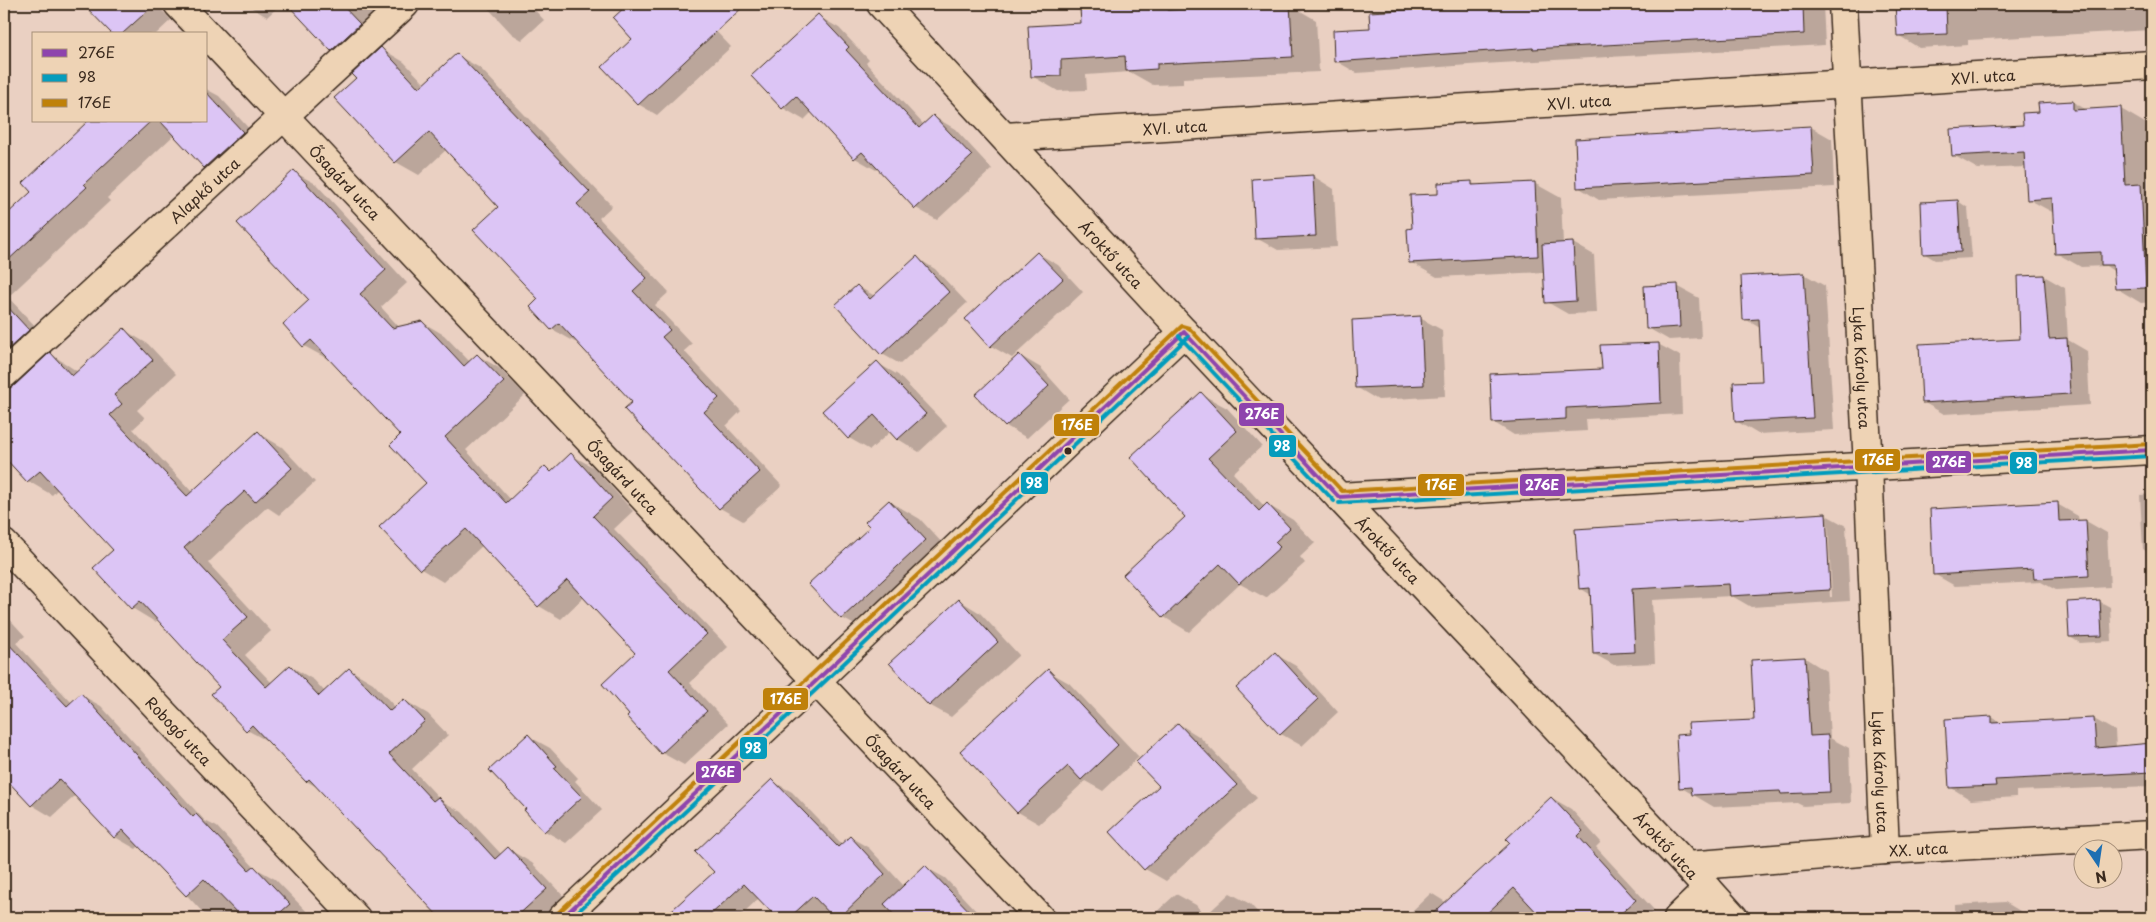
<svg xmlns="http://www.w3.org/2000/svg" width="2156" height="922" font-family="'Playpen Sans',sans-serif">
<rect width="100%" height="100%" fill="#ead0c2"/>
<filter id="ink" filterUnits="userSpaceOnUse"><feTurbulence type="fractalNoise" baseFrequency=".02" numOctaves="2"/><feDisplacementMap in="SourceGraphic" scale="10" xChannelSelector="R" yChannelSelector="G"/><feConvolveMatrix kernelMatrix="1 2 1 2 8 2 1 2 1" color-interpolation-filters="sRGB"/></filter>
<g filter="url(#ink)">
<!-- shadow -->
<path fill="#0003" fill-rule="evenodd" d="M85,4H156L171,20L156,34H114Z
M245,4H281L267,17Z
M289,4H392L353,62L332,50Z
M488,4H529L544,20L522,40L512,34L486,6Z
M628,4H690L731,47L657,115L638,104Z
M1098,4H1192L1193,10L1290,5L1316,20L1319,72L1183,78V84L1153,85L1130,72L1086,75L1087,90L1058,91L1032,76L1098,8Z
M1528,4H1823L1825,45L1483,64L1357,73L1336,61L1372,30L1371,13Z
M1896,4H2152V30L1968,40V45L1919,48L1898,35Z
M818,16L839,28L869,60L866,63L924,125L933,116L955,129L992,169L937,220L916,208L878,168L876,170L855,158L812,112L804,120L783,108Z
M382,49L404,62L425,84L457,55L480,68L612,206L599,218L669,292L655,305L692,344L684,351L741,411L726,426L782,486L743,521L720,508L625,410L634,402L577,341L575,342L552,329L531,308L540,299L500,207L447,149L419,175L396,162L336,98L358,78Z
M206,89L219,96L264,145L226,179L205,167L174,135L107,198L110,201L8,297L52,344L13,384V388L51,354L78,372L124,330L148,344L176,374L137,410L145,418L133,429L193,493L258,433L282,447L315,482L279,515L267,507L208,563L271,631L245,655L272,683L290,666L314,680L325,692L349,669L373,683L396,708L404,700L428,714L448,735L412,769L442,801L462,812L502,855L508,849L532,863L570,903L553,918H435L438,914L319,788L306,781L271,743L247,730L220,687L158,620L155,622L132,608L115,550L58,489L52,495L28,481L4,455V441L13,433L4,422V219L33,192L90,121H206Z
M2073,102L2087,110L2121,109L2145,123L2149,190L2152,192V302L2141,303L2116,288L2115,272L2106,266L2081,267L2056,253L2054,213L2028,199L2026,167L1978,169L1953,155L2024,126L2040,113Z
M1811,127L1832,139L1834,187L1599,200L1578,187Z
M294,172L316,184L407,283L381,307L400,328L422,322L444,335L470,362L477,355L499,368L525,395L466,450L511,500L546,468L552,472L571,455L593,467L633,511L614,529L728,647L690,683L728,724L684,765L662,753L637,653L584,597L561,619L539,606L483,545L443,582L421,569L381,527L428,483L402,435L328,357L326,358L304,346L311,300Z
M1313,176L1334,189L1337,247L1278,250L1256,238Z
M1472,183L1478,186L1534,183L1561,198L1563,244L1573,243L1594,255L1597,313L1568,314L1547,302L1545,272L1437,277L1410,262L1414,229L1439,195Z
M1958,201L1968,208L1972,258L1935,260L1925,254Z
M1037,253L1058,265L1083,292L1012,358L991,346Z
M917,258L935,269L967,303L900,364L882,354L857,286L875,296Z
M1804,274L1825,286L1834,430L1758,434L1736,421L1764,382L1760,328L1745,319Z
M2044,276L2065,288L2068,340L2087,351L2090,405L1944,414L1923,402L2022,340L2019,277Z
M1677,286L1699,298L1701,338L1669,340L1648,328Z
M1420,318L1442,330L1445,396L1378,400L1356,387Z
M1658,344L1680,356L1682,414L1586,419L1587,431L1514,435L1493,422Z
M1019,355L1041,368L1069,399L1027,438L1006,426Z
M877,363L898,375L947,426L919,452L898,439L891,431L870,450L849,438Z
M1201,394L1227,408L1262,446L1233,473L1265,507L1268,505L1293,520L1315,543L1300,557L1305,563L1266,598L1240,584L1189,632L1164,617L1125,575L1187,517Z
M2152,494V555L2143,549L2140,495Z
M889,501L920,519L956,558L873,635L842,618L872,527Z
M2057,504L2078,516L2079,522L2086,521L2107,533L2110,587L2056,590L2041,582L1955,586L1934,574Z
M1826,515L1846,526L1850,601L1751,607L1732,596L1652,600L1655,663L1614,665L1594,654L1591,595L1580,588ZM1826,525H1828L1832,597H1830Z
M959,600L980,613L1019,655L951,717L929,705Z
M2099,601L2110,607L2112,641L2080,643L2070,637Z
M4,613L25,636L16,643L72,703L81,695L101,706L205,821L217,827L255,868L275,879L313,918H208L140,845L136,849L115,837L76,795L52,817L32,805L4,775Z
M1275,654L1296,666L1338,712L1302,746L1281,734Z
M1805,658L1826,671L1830,738L1849,748L1851,803L1803,806L1797,803L1714,807L1680,787L1755,721Z
M1048,671L1069,683L1139,757L1103,791L1085,781L1039,824L1018,812Z
M1992,717L2003,724L2094,719L2115,731L2116,747L2150,744L2152,737V786L2016,791V797L1971,800L1950,787Z
M1179,724L1200,737L1257,798L1166,881L1145,869L1110,832L1161,787Z
M528,736L550,748L578,778L575,781L602,810L566,843L545,831L526,810L528,809Z
M772,781L792,792L842,844L850,837L869,848L904,886L925,867L945,878L977,912L989,918H835L829,911L821,918H778L759,898L738,918H665L715,872Z
M1552,798L1571,809L1601,842L1596,847L1655,911L1647,918H1419L1412,911L1431,893L1447,903L1512,843Z
M1230,893L1250,904L1263,918H1154L1152,916L1176,894L1196,905L1205,916Z
M2005,902L2025,914L2026,918H1931L1955,917V905Z"/>
<!-- building -->
<path fill="#dcc5f5" stroke="#3b2a1e" d="M83,4H155L122,34H112Z
M287,4H341L360,24L331,51Z
M628,4H746L638,105L602,67L632,39L613,18Z
M1096,4H1167L1168,10L1290,4L1293,57L1157,64V69L1126,71L1125,56L1061,60V76L1031,77L1028,26L1081,23L1080,8L1096,7Z
M1506,4H1682V6L1803,4L1804,34L1533,49V48L1334,62L1333,30L1370,28L1369,12Z
M1895,4H1946L1947,34L1897,36Z
M818,14L849,47L846,50L919,128L933,115L972,156L915,209L862,152L854,159L796,96L782,109L751,76Z
M381,47L419,88L457,53L590,192L577,204L647,278L633,291L670,330L662,337L719,398L704,412L760,472L719,509L624,409L632,402L559,323L551,330L530,307L538,299L473,230L498,207L429,132L395,163L334,98L356,78L352,74Z
M206,92L243,132L204,168L160,121H206Z
M2073,101V110L2121,107L2125,185L2141,184L2146,288L2115,289L2113,265H2101V252L2055,254L2052,198L2027,200L2024,152L1952,156L1950,129L2023,125L2022,113L2039,112L2038,103Z
M88,121H151L84,184L87,187L4,264V217L31,192L23,183Z
M1811,126L1814,175L1577,188L1575,139Z
M294,170L386,270L360,294L392,328L422,321L464,366L477,354L504,382L445,437L506,503L545,466L551,472L571,453L612,498L593,516L707,634L669,670L707,711L661,754L627,717L629,715L602,684L635,653L567,580L538,607L466,529L420,570L379,527L426,483L390,445L400,435L311,340L303,347L283,324L309,300L237,223Z
M1313,175L1316,236L1255,239L1252,179Z
M1472,181V185L1535,182L1538,256L1409,263L1407,229L1412,228L1410,195L1438,194V183Z
M1958,200L1961,252L1923,254L1921,202Z
M1573,242L1576,301L1545,303L1542,244Z
M1037,252L1063,279L990,347L965,319Z
M917,256L949,292L881,355L835,305L857,285L870,299Z
M1804,273L1813,418L1735,422L1733,382L1762,381L1759,319L1743,320L1741,276Z
M2044,275L2049,339L2067,338L2070,394L1922,403L1919,344L2020,339L2018,276Z
M1678,284L1680,327L1646,329L1644,286Z
M4,303L29,330L4,353Z
M1421,316L1424,385L1355,388L1352,320Z
M124,328L153,360L114,395L122,404L110,415L187,496L258,431L292,468L255,502L245,491L184,548L248,617L222,640L266,687L290,665L319,696L349,668L390,711L404,699L425,721L389,754L433,801L438,797L495,859L508,847L547,889L515,918H440L309,779L306,782L252,725L246,731L211,694L219,687L140,601L131,609L93,568L113,550L40,471L27,482L4,457V389L15,385L50,352L72,376Z
M1659,343L1661,403L1566,408V419L1492,423L1490,374L1602,369L1600,345Z
M1019,354L1049,386L1005,427L975,395Z
M877,361L926,414L897,440L874,415L848,439L822,411Z
M1201,392L1237,431L1208,458L1259,511L1267,503L1290,528L1275,542L1280,547L1239,584L1220,564L1163,618L1123,575L1185,517L1130,457Z
M889,500L926,540L841,619L808,584L870,527L865,522Z
M2058,502L2059,521L2086,520L2089,576L2034,579L2033,569L1933,575L1930,509Z
M1826,513L1830,590L1730,596L1729,584L1632,589L1635,652L1593,654L1590,588L1579,589L1575,529Z
M959,599L998,642L929,706L889,663Z
M2100,600L2102,636L2069,637L2067,602Z
M4,639L67,706L81,693L193,817L196,814L249,870L254,866L290,904L274,918H242L204,879L186,896L123,830L114,838L59,779L31,806L4,777Z
M1275,652L1318,699L1280,735L1236,688Z
M1805,657L1810,736L1828,735L1830,792L1781,794L1780,791L1692,795L1691,787L1679,788L1676,735L1689,734L1688,723L1754,720L1751,660Z
M1048,669L1118,745L1081,780L1068,766L1017,813L960,751Z
M1992,716V723L2094,718L2096,748L2152,743V772L1995,780L1996,786L1949,788L1945,719Z
M1178,723L1237,785L1144,870L1109,832L1159,786L1136,762Z
M528,734L557,766L554,768L582,797L544,832L524,810L526,809L489,770Z
M772,779L838,847L850,836L885,874L839,918H834L813,896L789,918H777L744,884L707,918H663L714,872L695,852Z
M1551,797L1583,831L1578,836L1636,900L1616,918H1542L1514,888L1482,918H1428L1510,843L1506,839Z
M925,865L976,918H897L884,904Z"/>
<g fill="none" stroke-linecap="round" stroke-linejoin="round">
<!-- minor casing -->
<g stroke="#3b2a1e" stroke-width="31">
<g id="minor">
<path id="s1" d="M178,4L1040,918"/>
<path id="s2" d="M881,4L1184,332"/>
<path id="s3" d="M1843,4L1868,466L1885,850"/>
<path id="s4" d="M1005,137L2152,65"/>
<path id="s5" d="M4,374L405,4"/>
<path id="s6" d="M1339,497L1687,866L1734,918"/>
<path id="s7" d="M4,544L356,918"/>
<path id="s8" d="M1687,866L1885,850L2152,835"/>
<path d="M1678,918L1708,889"/>
</g>
</g>
<!-- tertiary casing -->
<g stroke="#3b2a1e" stroke-width="31">
<path id="tertiary" d="M562,918L816,681L1184,332L1339,497L2152,450"/>
</g>
<!-- minor -->
<use href="#minor" stroke="#eed3b5" stroke-width="28"/>
<!-- tertiary -->
<use href="#tertiary" stroke="#eed3b5" stroke-width="28"/>
<!-- bus-1 casing -->
<g stroke="#eed3b5" stroke-width="8">
<path id="bus-1" d="M1184,332L1339,497
M1339,497L2152,450
M562,918L816,681L1184,332"/>
</g>
<!-- bus-2 casing -->
<g stroke="#eed3b5" stroke-width="8">
<path id="bus-2" d="M1179,336L1334,501
M1339,503L2152,456
M571,918L820,686L1188,337"/>
</g>
<!-- bus-3 casing -->
<g stroke="#eed3b5" stroke-width="8">
<path id="bus-3" d="M558,913L1182,326L1189,328L1342,491L2152,444"/>
</g>
<!-- bus-1 -->
<use href="#bus-1" stroke="#8e44ad" stroke-width="4"/>
<!-- bus-2 -->
<use href="#bus-2" stroke="#069cbc" stroke-width="4"/>
<!-- bus-3 -->
<use href="#bus-3" stroke="#bf8109" stroke-width="4"/>
</g>
</g>
<!-- markers -->
<circle fill="#3b2a1e" stroke="#eed3b5" stroke-width="2" cx="1068" cy="451" r="4.5"/>
<g text-anchor="middle" dominant-baseline="central" stroke-width="4.5" stroke-linejoin="round" paint-order="stroke">
<!-- street labels -->
<g font-size="15" fill="#3b2a1e" stroke="#eed3b5">
<text stroke="none"><textPath href="#s4" startOffset="980">XVI. utca</textPath></text>
<text stroke="none"><textPath href="#s4" startOffset="575">XVI. utca</textPath></text>
<text stroke="none"><textPath href="#s4" startOffset="170">XVI. utca</textPath></text>
<text stroke="none"><textPath href="#s1" startOffset="244">Ősagárd utca</textPath></text>
<text stroke="none"><textPath href="#s5" startOffset="272">Alapkő utca</textPath></text>
<text stroke="none"><textPath href="#s2" startOffset="340">Ároktő utca</textPath></text>
<text stroke="none"><textPath href="#s3" startOffset="364">Lyka Károly utca</textPath></text>
<text stroke="none"><textPath href="#s1" startOffset="649">Ősagárd utca</textPath></text>
<text stroke="none"><textPath href="#s6" startOffset="72">Ároktő utca</textPath></text>
<text stroke="none"><textPath href="#s7" startOffset="256">Robogó utca</textPath></text>
<text stroke="none"><textPath href="#s1" startOffset="1054">Ősagárd utca</textPath></text>
<text stroke="none"><textPath href="#s3" startOffset="769">Lyka Károly utca</textPath></text>
<text stroke="none"><textPath href="#s6" startOffset="478">Ároktő utca</textPath></text>
<text stroke="none"><textPath href="#s8" startOffset="232">XX. utca</textPath></text>
</g>
</g>
<g stroke="#eed3b5" stroke-width="2">
<rect x="1238" y="402" width="47" height="25" rx="5" fill="#8e44ad"/>
<rect x="1053" y="413" width="47" height="24" rx="5" fill="#bf8109"/>
<rect x="1268" y="434" width="29" height="24" rx="5" fill="#069cbc"/>
<rect x="1854" y="448" width="47" height="24" rx="5" fill="#bf8109"/>
<rect x="1925" y="450" width="47" height="24" rx="5" fill="#8e44ad"/>
<rect x="2009" y="451" width="29" height="24" rx="5" fill="#069cbc"/>
<rect x="1020" y="471" width="29" height="24" rx="5" fill="#069cbc"/>
<rect x="1417" y="473" width="48" height="24" rx="5" fill="#bf8109"/>
<rect x="1519" y="473" width="47" height="24" rx="5" fill="#8e44ad"/>
<rect x="762" y="687" width="47" height="24" rx="5" fill="#bf8109"/>
<rect x="739" y="736" width="29" height="24" rx="5" fill="#069cbc"/>
<rect x="695" y="760" width="47" height="24" rx="5" fill="#8e44ad"/>
</g>
<g font-size="14" text-anchor="middle" font-weight="bold" fill="#fff">
<text x="1262" y="419">276E</text>
<text x="1077" y="430">176E</text>
<text x="1282" y="451">98</text>
<text x="1878" y="465">176E</text>
<text x="1949" y="467">276E</text>
<text x="2024" y="468">98</text>
<text x="1034" y="488">98</text>
<text x="1441" y="490">176E</text>
<text x="1542" y="490">276E</text>
<text x="786" y="704">176E</text>
<text x="753" y="753">98</text>
<text x="718" y="777">276E</text>
</g>
<!-- margin -->
<rect width="2156" height="922" fill="none" stroke="#eed3b5" stroke-width="20"/>
<rect x="10" y="10" width="2136" height="902" fill="none" stroke="#3b2a1e" stroke-width="2" filter="url(#ink)"/>
<!-- legend -->
<rect x="32" y="32" width="175" height="90" fill="#eed3b5" stroke="#a68f79"/>
<rect x="42" y="49" width="25" height="8" fill="#8e44ad" stroke="#a68f79"/>
<text x="78" y="58" font-size="15" fill="#3b2a1e">276E</text>
<rect x="42" y="74" width="25" height="8" fill="#069cbc" stroke="#a68f79"/>
<text x="78" y="82" font-size="15" fill="#3b2a1e">98</text>
<rect x="42" y="99" width="25" height="8" fill="#bf8109" stroke="#a68f79"/>
<text x="78" y="108" font-size="15" fill="#3b2a1e">176E</text>
<!-- north arrow -->
<g transform="translate(2098 864) rotate(167)"><circle r="24" fill="#eed3b5" stroke="#a68f79"/>
<path d="M0-4L9 19L0 12L-9 19Z" fill="#1f6fb2"/>
<text y="-8" font-size="14" font-weight="bold" text-anchor="middle" fill="#3b2a1e">N</text>
</g>
</svg>
